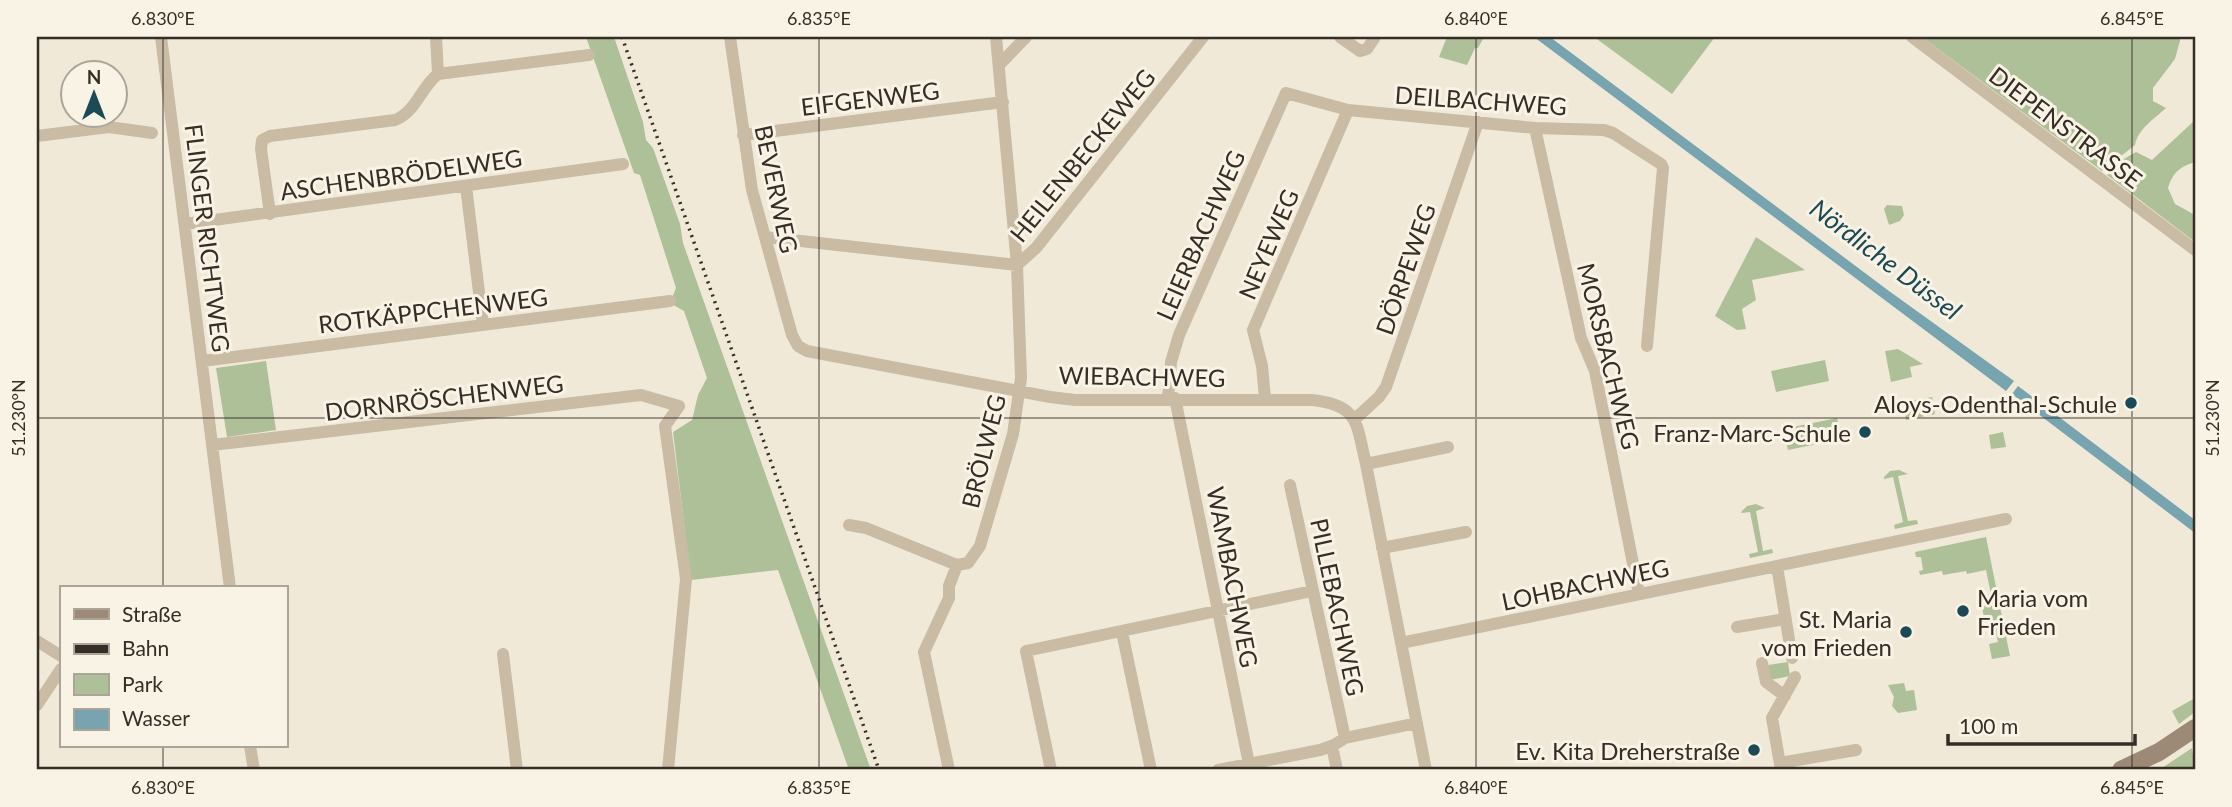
<svg xmlns="http://www.w3.org/2000/svg" width="2232" height="807" font-family="Lato,sans-serif">
<rect width="100%" height="100%" fill="#f1e9d8"/>
<!-- green -->
<path fill="#adc098" d="M586,37H614L643,122L646,140L653,148L680,224L683,243L871,770H849L778,570L691,580L673,432L692,420L698,395L707,378L684,311L670,303L676,288L640,175L634,173Z
M1447,37H1484L1478,48H1475L1467,65L1439,57Z
M1594,37H1715L1672,94Z
M1922,37H2181L2175,59L2153,88V101L2166,108C2154,119 2138,129 2135,145L2102,171Z
M2195,120V162C2179,167 2173,173 2168,188L2175,204L2195,215V242L2107,175L2120,161L2136,152L2152,160Z
M1887,205L1902,206L1904,215L1900,221L1889,225L1884,209Z
M1756,237L1805,270L1752,280L1756,300L1742,309L1746,329L1737,330L1715,316Z
M1898,349L1923,364L1910,367L1912,377L1891,382L1885,351Z
M1825,360L1829,381L1776,392L1771,371Z
M266,361L276,430L227,437L216,368Z
M1932,397L1935,414L1906,420L1903,402Z
M1837,418L1842,439L1788,450L1783,429Z
M2003,432L2006,447L1991,449L1989,435Z
M1899,470L1908,474L1898,476L1908,521L1917,520L1918,524L1895,529L1894,525L1903,522L1893,477L1884,479V477L1890,471Z
M1756,504L1765,508L1756,511L1763,551L1772,549L1773,553L1750,558L1749,554L1758,552L1750,512L1741,513L1742,511L1747,506Z
M1986,537L2010,656L1992,659L1989,644L1998,642L1993,622L1985,623L1980,596L1991,594L1986,570L1967,574L1966,571L1943,575L1942,571L1920,575L1919,571L1923,570L1921,557H1916L1915,552Z
M1788,662L1790,676L1770,680L1768,665Z
M1904,683L1906,691L1914,690L1917,710L1898,713L1892,706L1894,697L1888,685Z
M2195,698V712L2179,724L2172,711Z
M2192,748L2195,770H2159Z"/>
<!-- water -->
<path fill="#77a4af" d="M1534,37H1550L1889,291L2014,381L2006,391Z
M2018,386L2195,520V533L2012,394Z"/>
<g fill="none" stroke-linecap="round" stroke-linejoin="round">
<!-- street -->
<path stroke="#c9bba4" stroke-width="12" d="M161,37L230,588
M436,37L438,74
M730,37L752,190L792,335L798,346L807,351L1050,397L1075,400H1312C1360,405 1356,424 1366,464L1426,770
M1340,37L1360,51L1367,49L1375,37
M1912,37L2195,250
M1000,64L1026,37
M1535,128L1581,338L1595,371L1639,594
M743,135L1003,102
M37,136L109,127L152,133
M466,186L483,325
M270,214L261,149L262,140L270,136L395,120C416,112 421,87 438,74L589,55
M185,224L623,164
M765,237L1017,265L1036,248L1203,37
M202,361L670,301
M1168,398L1171,362L1179,335L1286,93L1348,110L1535,128L1604,130L1613,133L1661,164L1663,168L1647,346
M1175,398L1249,764
M1265,398L1262,366L1253,330L1348,110
M1355,419L1379,397L1386,387L1478,122
M212,445L641,395L679,406L665,426L686,579L668,770
M1366,464L1448,447
M1290,485L1345,738
M849,525L866,528L957,565
M1382,548L1466,532
M957,565L968,563L980,546L1013,434L1021,378L1017,265L996,37
M1777,566L1792,658
M1737,627L1785,619
M1122,632L1151,770
M37,641L61,656
M1401,643L2006,519
M503,654L517,770
M1762,663L1766,682L1785,696
M37,705L61,669
M250,746L254,770
M1332,746L1337,770
M1780,763L1856,750
M949,770L924,652L949,598V586L957,565
M1051,770L1026,651L1312,591
M1218,770L1320,750L1334,745L1345,738L1417,723
M1781,770L1772,718L1795,677"/>
<!-- secondary -->
<path stroke="#9d8a76" stroke-width="18" d="M2121,770L2159,752L2195,728"/>
<!-- rail -->
<path stroke="#352d26" stroke-width="3.5" stroke-dasharray="2 5" stroke-linecap="butt" d="M622,37L879,770"/>
</g>
<!-- ticks -->
<path fill="none" stroke="#352d26" stroke-width="2" stroke-opacity="0.45" d="M163,37V588M819,37V770M1476,37V770M2132,37V770M37,418H2195M163,746V770"/>
<!-- markers -->
<g fill="#1b4a56" stroke="#f9f3e5" stroke-width="2.5">
<circle cx="2131" cy="403" r="7"/>
<circle cx="1865" cy="432" r="7"/>
<circle cx="1963" cy="611" r="7"/>
<circle cx="1906" cy="632" r="7"/>
<circle cx="1754" cy="750" r="7"/>
</g>
<g text-anchor="middle" dominant-baseline="central" stroke-width="6" stroke-linejoin="round" paint-order="stroke">
<!-- street labels -->
<g font-size="24" fill="#352d26" stroke="#f9f3e5">
<text transform="translate(870 98) rotate(-7)">EIFGENWEG</text>
<text transform="translate(1481 100) rotate(4)">DEILBACHWEG</text>
<text transform="translate(2066 127) rotate(37)">DIEPENSTRASSE</text>
<text transform="translate(1082 155) rotate(-51)">HEILENBECKEWEG</text>
<text transform="translate(401 174) rotate(-8)">ASCHENBRÖDELWEG</text>
<text transform="translate(777 189) rotate(78)">BEVERWEG</text>
<text transform="translate(1200 235) rotate(-66)">LEIERBACHWEG</text>
<text transform="translate(208 238) rotate(83)">FLINGER RICHTWEG</text>
<text transform="translate(1268 244) rotate(-67)">NEYEWEG</text>
<text transform="translate(1405 269) rotate(-71)">DÖRPEWEG</text>
<text transform="translate(433 310) rotate(-7)">ROTKÄPPCHENWEG</text>
<text transform="translate(1609 356) rotate(76)">MORSBACHWEG</text>
<text transform="translate(1142 376) rotate(1)">WIEBACHWEG</text>
<text transform="translate(444 397) rotate(-7)">DORNRÖSCHENWEG</text>
<text transform="translate(983 451) rotate(-76)">BRÖLWEG</text>
<text transform="translate(1233 577) rotate(79)">WAMBACHWEG</text>
<text transform="translate(1585 584) rotate(-12)">LOHBACHWEG</text>
<text transform="translate(1338 607) rotate(78)">PILLEBACHWEG</text>
</g>
<!-- poi labels -->
<g font-size="24" fill="#352d26" stroke="#f9f3e5" text-anchor="end">
<text x="2117" y="403">Aloys-Odenthal-Schule</text>
<text x="1851" y="432">Franz-Marc-Schule</text>
<text x="1977" y="597" text-anchor="start">Maria vom<tspan x="1977" dy="28">Frieden</tspan></text>
<text x="1892" y="618">St. Maria<tspan x="1892" dy="28">vom Frieden</tspan></text>
<text x="1740" y="750">Ev. Kita Dreherstraße</text>
</g>
<!-- water labels -->
<g font-size="26" font-style="italic" fill="#1b4a56" stroke="#f9f3e5">
<text transform="translate(1886 259) rotate(37)">Nördliche Düssel</text>
</g>
</g>
<!-- border -->
<rect width="2232" height="807" fill="none" stroke="#f9f3e5" stroke-width="77"/>
<!-- legend -->
<rect x="60" y="586" width="228" height="161" fill="#f9f3e5" stroke="#aba499" stroke-width="2"/>
<rect x="74" y="609" width="35" height="10" fill="#9d8a76" stroke="#aba499" stroke-width="2"/>
<text x="122" y="622" font-size="21" fill="#352d26">Straße</text>
<rect x="74" y="644" width="35" height="10" fill="#352d26" stroke="#aba499" stroke-width="2"/>
<text x="122" y="656" font-size="21" fill="#352d26">Bahn</text>
<rect x="74" y="674" width="35" height="21" fill="#adc098" stroke="#aba499" stroke-width="2"/>
<text x="122" y="692" font-size="21" fill="#352d26">Park</text>
<rect x="74" y="709" width="35" height="21" fill="#77a4af" stroke="#aba499" stroke-width="2"/>
<text x="122" y="726" font-size="21" fill="#352d26">Wasser</text>
<!-- north arrow -->
<g transform="translate(94 94)"><circle r="33" fill="#f9f3e5" stroke="#aba499" stroke-width="2"/>
<path d="M0-5L12 26L0 18L-12 26Z" fill="#1b4a56"/>
<text y="-10" font-size="19" font-weight="bold" text-anchor="middle" fill="#352d26">N</text>
</g>
<!-- scale -->
<path d="M1948 734v10h187v-10" fill="none" stroke="#352d26" stroke-width="3.5"/>
<text x="1959" y="734" font-size="21" fill="#352d26" stroke="#f9f3e5" stroke-width="5" paint-order="stroke">100 m</text>
<rect x="38" y="38" width="2156" height="730" fill="none" stroke="#352d26" stroke-width="2.5"/>
<g font-size="18" text-anchor="middle" fill="#352d26">
<text x="163" y="25">6.830°E</text>
<text x="819" y="25">6.835°E</text>
<text x="1476" y="25">6.840°E</text>
<text x="2132" y="25">6.845°E</text>
<text transform="translate(19 418) rotate(-90)" y="6">51.230°N</text>
<text transform="translate(2213 418) rotate(-90)" y="6">51.230°N</text>
<text x="163" y="794">6.830°E</text>
<text x="819" y="794">6.835°E</text>
<text x="1476" y="794">6.840°E</text>
<text x="2132" y="794">6.845°E</text>
</g>
</svg>
